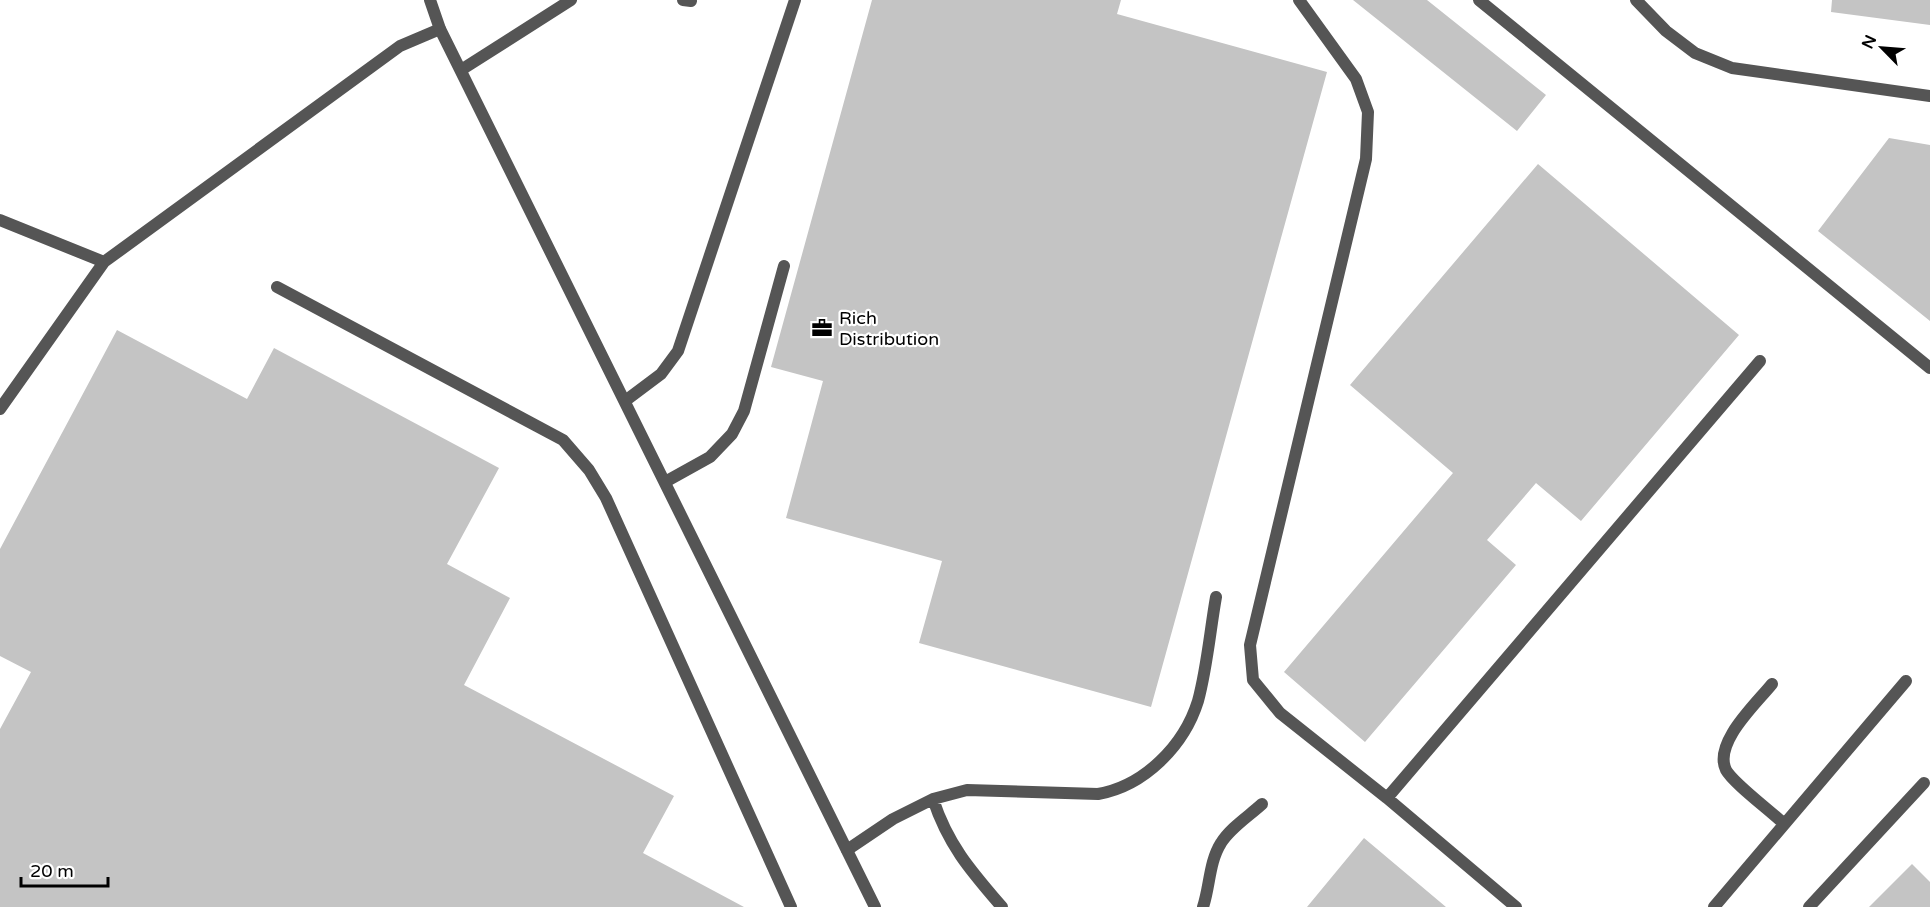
<svg xmlns="http://www.w3.org/2000/svg" width="1930" height="907" font-family="'Varela Round',sans-serif">
<rect width="100%" height="100%" fill="#fff"/>
<!-- building -->
<path fill="#c4c4c4" d="M872,0H1121L1117,14L1327,72L1151,707L919,643L942,561L786,518L823,381L771,367Z
M1353,0H1427L1546,95L1517,131Z
M1832,0H1930V25L1831,12Z
M1889,138L1930,145V321L1818,231Z
M1538,164L1739,335L1581,521L1536,483L1487,540L1516,565L1365,742L1284,672L1453,473L1350,385Z
M117,330L247,399L274,348L499,468L447,564L510,598L464,685L674,796L643,853L744,907H0V729L31,672L0,656V549Z
M1364,838L1446,907H1307Z
M1912,864L1930,882V907H1869Z"/>
<g fill="none" stroke-linecap="round" stroke-linejoin="round">
<!-- lane -->
<path stroke="#555" stroke-width="12" d="M683,0L691,1
M1299,0L1356,79L1368,112L1366,159L1250,645L1253,680L1280,713L1387,798L1516,907
M1479,0L1930,368
M1636,0L1666,31L1695,53L1732,68L1930,96
M461,70L571,0
M0,220L104,262
M277,287L563,440L589,470L606,498L791,907
M625,401L661,374L678,351L795,0
M0,409L104,262L400,46L440,29
M665,482L710,457L732,434L744,411L784,266
M1772,684C1756,704 1713,743 1726,770C1733,783 1772,812 1784,824
M1387,798L1760,361
M933,799C948,845 971,871 1002,907
M847,850L893,819L933,799L967,790L1098,794C1144,786 1184,746 1198,701C1207,668 1210,631 1216,597
M1203,907C1210,886 1209,862 1221,843C1230,828 1249,816 1262,804
M1714,907L1906,681
M1809,907L1924,783"/>
<!-- street -->
<path stroke="#555" stroke-width="12" d="M430,0L440,29L875,907"/>
</g>
<!-- icons -->
<defs>
<g id="office-bare" transform="scale(1.62)"><path d="M-6-3h4V-5.5h4V-3h4V5H-6ZM-1-4.5V-3h2v-1.5ZM-6 0V1H6V0Z" fill="#000" stroke="#fff" stroke-width="2.5" paint-order="stroke"/></g>
</defs>
<g fill-rule="evenodd">
<use href="#office-bare" x="822" y="328"/>
</g>
<g text-anchor="middle" dominant-baseline="central" stroke-width="4.5" stroke-linejoin="round" paint-order="stroke">
<!-- poi labels -->
<g font-size="18" fill="#000" stroke="#fff" text-anchor="start">
<text x="839" y="318">Rich<tspan x="839" dy="21">Distribution</tspan></text>
</g>
</g>
<!-- north arrow -->
<g transform="translate(1882 48) rotate(295)" stroke="#ffffff" stroke-width="4.5" paint-order="stroke">
<path d="M0-4.5L10 22L0 15L-10 22Z" fill="#000000"/>
<text y="-9" font-size="16" font-weight="bold" text-anchor="middle" fill="#000000">N</text>
</g>
<!-- scale -->
<path d="M21 877v9h87v-9" fill="none" stroke="#000000" stroke-width="3"/>
<text x="30" y="877" font-size="18" fill="#000000" stroke="#ffffff" stroke-width="4.5" paint-order="stroke">20 m</text>
</svg>
